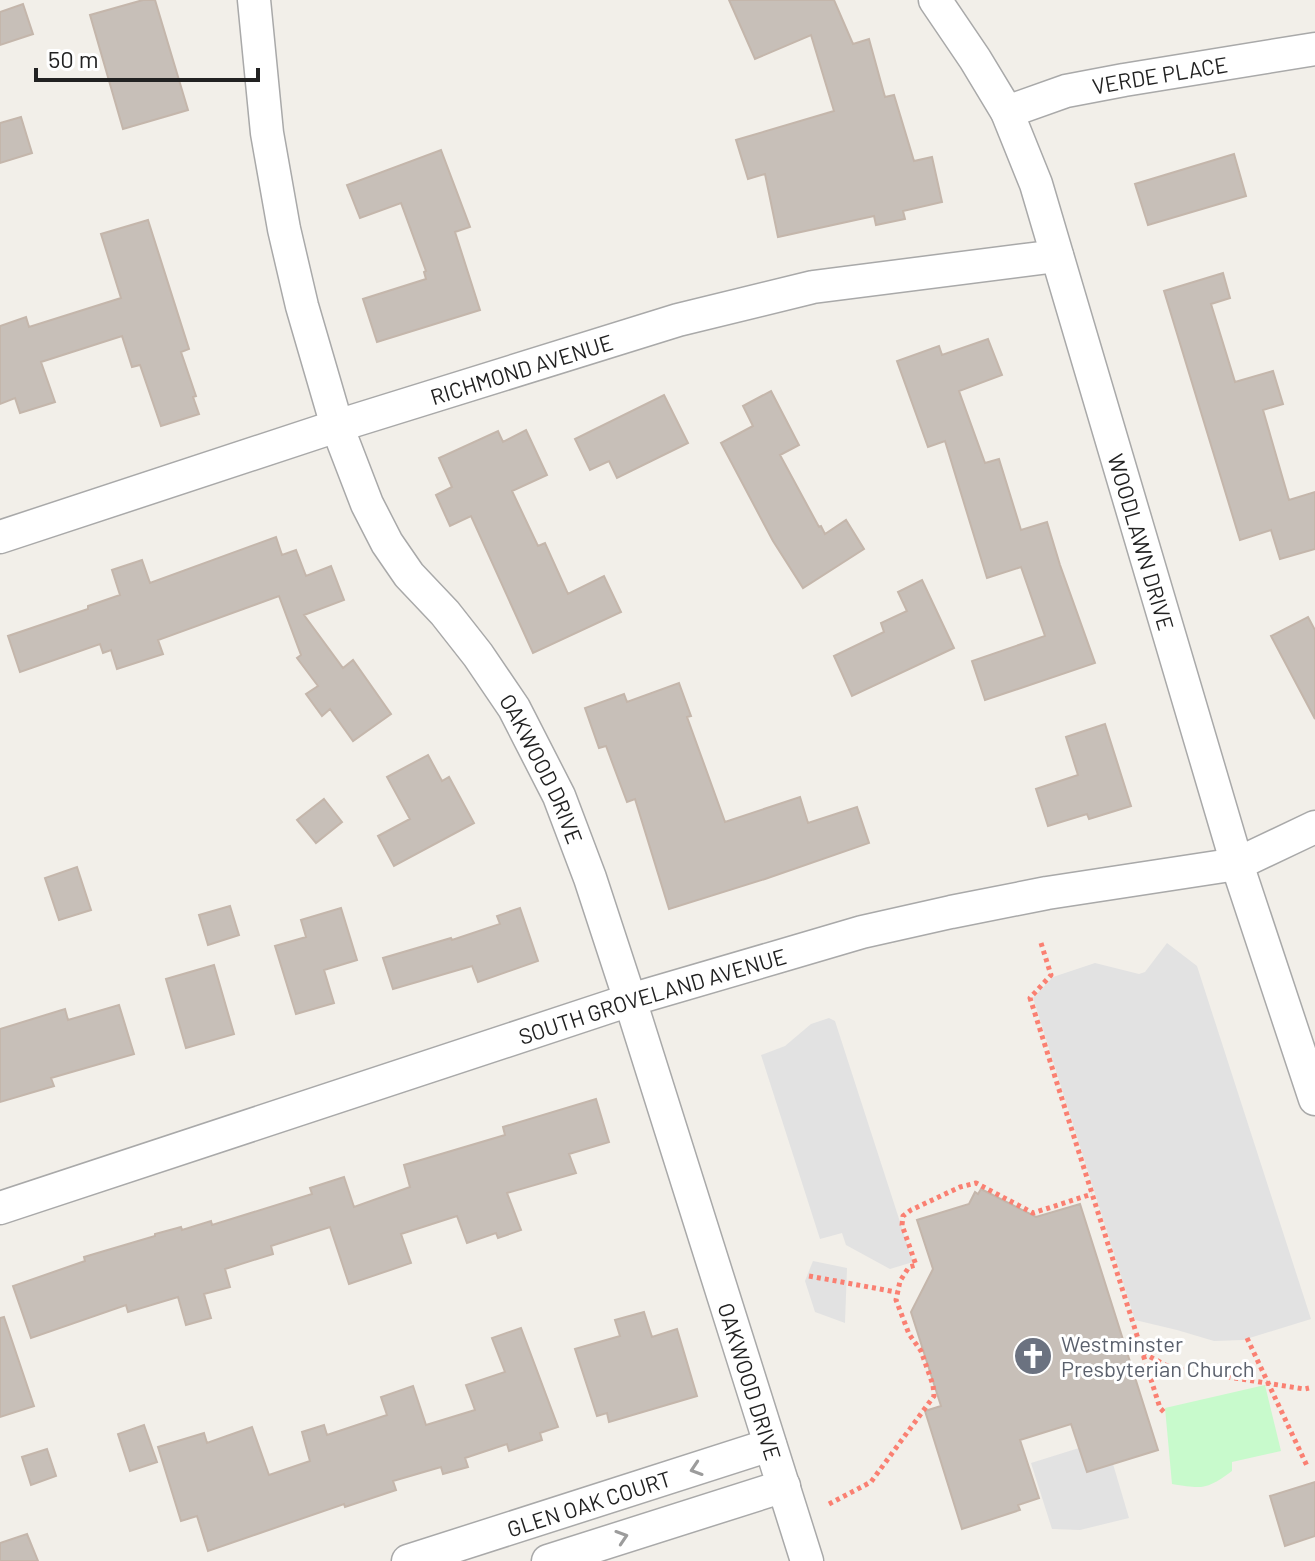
<svg xmlns="http://www.w3.org/2000/svg" width="1315" height="1561" font-family="Barlow,sans-serif">
<rect width="100%" height="100%" fill="#f2efe9"/>
<!-- park -->
<path fill="#c8facc" d="M1265,1385L1281,1451L1232,1462V1471C1206,1490 1203,1489 1172,1484L1165,1408Z"/>
<!-- parking -->
<path fill="#e2e2e2" d="M1167,943L1197,966L1311,1319L1243,1340L1214,1341L1177,1330L1135,1320L1033,998L1053,977L1095,963L1139,974L1145,972Z
M829,1018L835,1021L913,1262L890,1269L846,1245L842,1233L820,1239L761,1055L785,1046L811,1024Z
M813,1261L847,1268L845,1323L815,1312L805,1281Z
M1079,1448L1087,1472L1113,1464L1129,1518L1080,1530L1052,1529L1031,1463Z"/>
<!-- building -->
<path fill="#c7bfb8" stroke="#c4b6ab" stroke-width="2" d="M143,0H155L188,110L123,129L90,15Z
M729,0H834L853,44L869,39L885,97L894,95L914,161L932,157L942,202L903,211L905,219L876,225L874,216L778,237L765,174L748,179L736,140L834,111L811,35L755,59Z
M23,4L33,34L0,45V12Z
M21,117L32,153L0,163V123Z
M441,150L470,227L455,232L480,310L377,342L363,299L426,279L424,272L426,271L401,203L360,218L347,185Z
M1234,154L1246,196L1148,225L1135,184Z
M148,220L189,349L181,352L196,396L193,397L199,414L161,426L140,365L132,367L122,336L41,362L55,402L20,413L15,398L0,404V326L26,317L29,327L121,298L101,234Z
M1223,273L1230,298L1211,304L1235,382L1273,371L1283,404L1263,410L1289,500L1315,492V549L1280,559L1271,530L1240,540L1164,291Z
M988,339L1002,375L959,391L985,463L999,459L1021,530L1047,522L1060,565L1095,663L985,700L972,661L1045,636L1021,567L987,578L945,441L928,447L897,361L939,346L942,355Z
M771,391L799,445L780,455L819,527L821,526L825,534L846,520L864,549L803,588L773,541L721,443L753,426L743,406Z
M664,395L688,443L617,478L609,461L590,470L575,439Z
M526,430L547,475L512,491L538,546L545,543L568,594L604,576L621,612L533,653L471,516L450,526L436,495L452,487L439,458L498,431L503,442Z
M276,537L282,555L296,550L306,576L331,566L344,600L304,615L343,668L353,660L391,714L353,741L330,709L322,716L306,694L318,686L297,658L301,655L279,596L158,640L163,654L117,669L111,650L103,653L100,644L20,672L8,636L88,609V606L120,595L112,570L142,560L150,583Z
M922,580L954,648L852,696L834,656L884,632L881,623L907,611L898,592Z
M1308,617L1315,630V719L1271,636Z
M679,683L691,716L687,717L725,822L800,797L808,823L857,807L869,843L765,879L669,909L635,799L627,802L606,746L599,748L585,708L624,694L627,702Z
M1105,724L1131,806L1089,819L1087,814L1048,826L1036,789L1078,775L1066,737Z
M428,755L442,781L449,777L474,823L394,866L378,836L410,819L387,777Z
M324,799L342,822L316,843L297,820Z
M77,867L91,910L59,920L45,878Z
M230,906L239,935L208,945L199,915Z
M341,908L357,960L324,970L334,1003L296,1014L275,946L306,937L301,920Z
M520,908L538,961L478,982L472,966L393,989L383,958L451,938L452,940L500,924L497,916Z
M214,965L234,1034L186,1048L166,979Z
M119,1005L134,1054L51,1078L54,1086L0,1102V1029L65,1009L68,1020Z
M596,1099L609,1142L569,1154L576,1173L507,1193L521,1230L498,1238L496,1233L467,1243L457,1216L401,1234L411,1263L349,1284L330,1227L271,1246L273,1254L225,1269L230,1287L204,1294L211,1318L186,1325L178,1297L128,1312L126,1305L31,1338L13,1286L85,1261L84,1257L155,1236V1234L181,1227L182,1230L211,1221L212,1225L312,1194L310,1188L344,1177L354,1207L410,1187L404,1165L505,1135L503,1127Z
M981,1189L1036,1217L1080,1204L1158,1450L1087,1472L1071,1424L1020,1440L1039,1498L1018,1505L1020,1510L962,1529L925,1411L941,1406L911,1312L933,1269L917,1220L969,1204L975,1192L978,1194Z
M644,1312L652,1337L677,1329L697,1396L609,1422L607,1413L597,1416L575,1349L620,1336L615,1320Z
M4,1317L34,1406L0,1417V1318Z
M521,1328L558,1427L540,1433L542,1440L509,1451L507,1444L465,1458L468,1467L443,1474L441,1467L393,1481L396,1490L345,1507L344,1504L208,1551L197,1516L181,1521L158,1447L204,1433L207,1443L252,1427L269,1475L310,1461L302,1432L324,1425L327,1435L387,1415L381,1397L413,1386L426,1425L475,1410L466,1385L505,1372L492,1338Z
M144,1425L157,1462L130,1471L118,1434Z
M47,1449L56,1476L31,1485L22,1457Z
M1315,1482V1536L1285,1546L1270,1496Z
M27,1534L38,1561H0V1543Z"/>
<g fill="none" stroke-linecap="round" stroke-linejoin="round">
<!-- street casing -->
<g stroke="#a9a9a9" stroke-width="35">
<g id="street">
<path id="s1" d="M254,0L267,133L284,229L302,306L337,426L367,504L387,543L409,575L445,613L478,655L514,708L559,796L590,878L630,1000L807,1561"/>
<path id="s2" d="M935,0L975,59L1007,112L1036,184L1237,864L1315,1099"/>
<path id="s3" d="M1007,112L1066,91L1124,80L1315,49"/>
<path id="s4" d="M0,537L337,426L678,320L813,287L1057,256"/>
<path id="s5" d="M0,1208L630,1000L777,957L862,932L951,912L1047,893L1237,864L1315,827"/>
<path id="s6" d="M408,1561L770,1445"/>
<path d="M548,1561L784,1486"/>
</g>
</g>
<!-- path -->
<path stroke="#fa8072" stroke-width="5" stroke-dasharray="4 4" stroke-linecap="butt" d="M1041,943L1051,975L1030,998L1160,1408L1166,1414
M809,1276L896,1292
M1247,1338L1308,1468
M1143,1353L1171,1368L1304,1389L1309,1388
M829,1504L871,1482L934,1396L933,1385L921,1351L909,1334L896,1300L900,1281L909,1267L916,1265L902,1225L903,1216L911,1210L960,1187L976,1183L1033,1213L1092,1194"/>
<!-- street -->
<use href="#street" stroke="#fff" stroke-width="32"/>
</g>
<!-- one-way arrows -->
<defs><path id="oneway-chevron" d="M-2-3.5L2.5 0L-2 3.5" fill="none" stroke-width="1.6" stroke-linecap="round" stroke-linejoin="round" transform="scale(2)"/></defs>
<g stroke="#9c9c9c">
<use href="#oneway-chevron" transform="translate(696 1469) rotate(162)"/>
<use href="#oneway-chevron" transform="translate(622 1537) rotate(-18)"/>
</g>
<!-- icons -->
<defs>
<g id="church-disc" transform="scale(2)"><circle r="9.5" fill="#6b7280" stroke="#fff"/><path d="M-1.2-6h2.4v3.5h3.3v2.4h-3.3V6h-2.4V-.1h-3.3v-2.4h3.3Z" fill="#fff"/></g>
</defs>
<g fill-rule="evenodd">
<use href="#church-disc" x="1033" y="1356"/>
</g>
<g text-anchor="middle" dominant-baseline="central" stroke-width="6" stroke-linejoin="round" paint-order="stroke">
<!-- street labels -->
<g font-size="22" fill="#222" stroke="#fff">
<text stroke="none"><textPath href="#s3" startOffset="158">VERDE PLACE</textPath></text>
<text stroke="none"><textPath href="#s4" startOffset="548">RICHMOND AVENUE</textPath></text>
<text stroke="none"><textPath href="#s2" startOffset="584">WOODLAWN DRIVE</textPath></text>
<text stroke="none"><textPath href="#s1" startOffset="838">OAKWOOD DRIVE</textPath></text>
<text stroke="none"><textPath href="#s5" startOffset="686">SOUTH GROVELAND AVENUE</textPath></text>
<text stroke="none"><textPath href="#s1" startOffset="1486">OAKWOOD DRIVE</textPath></text>
<text stroke="none"><textPath href="#s6" startOffset="190">GLEN OAK COURT</textPath></text>
</g>
<!-- worship labels -->
<g font-size="22" fill="#5b616d" stroke="#fff" text-anchor="start">
<text x="1061" y="1343">Westminster<tspan x="1061" dy="25">Presbyterian Church</tspan></text>
</g>
</g>
<!-- scale -->
<path d="M36 68v12h222v-12" fill="none" stroke="#222222" stroke-width="4"/>
<text x="48" y="68" font-size="24" fill="#222222" stroke="#ffffff" stroke-width="6" paint-order="stroke">50 m</text>
</svg>
